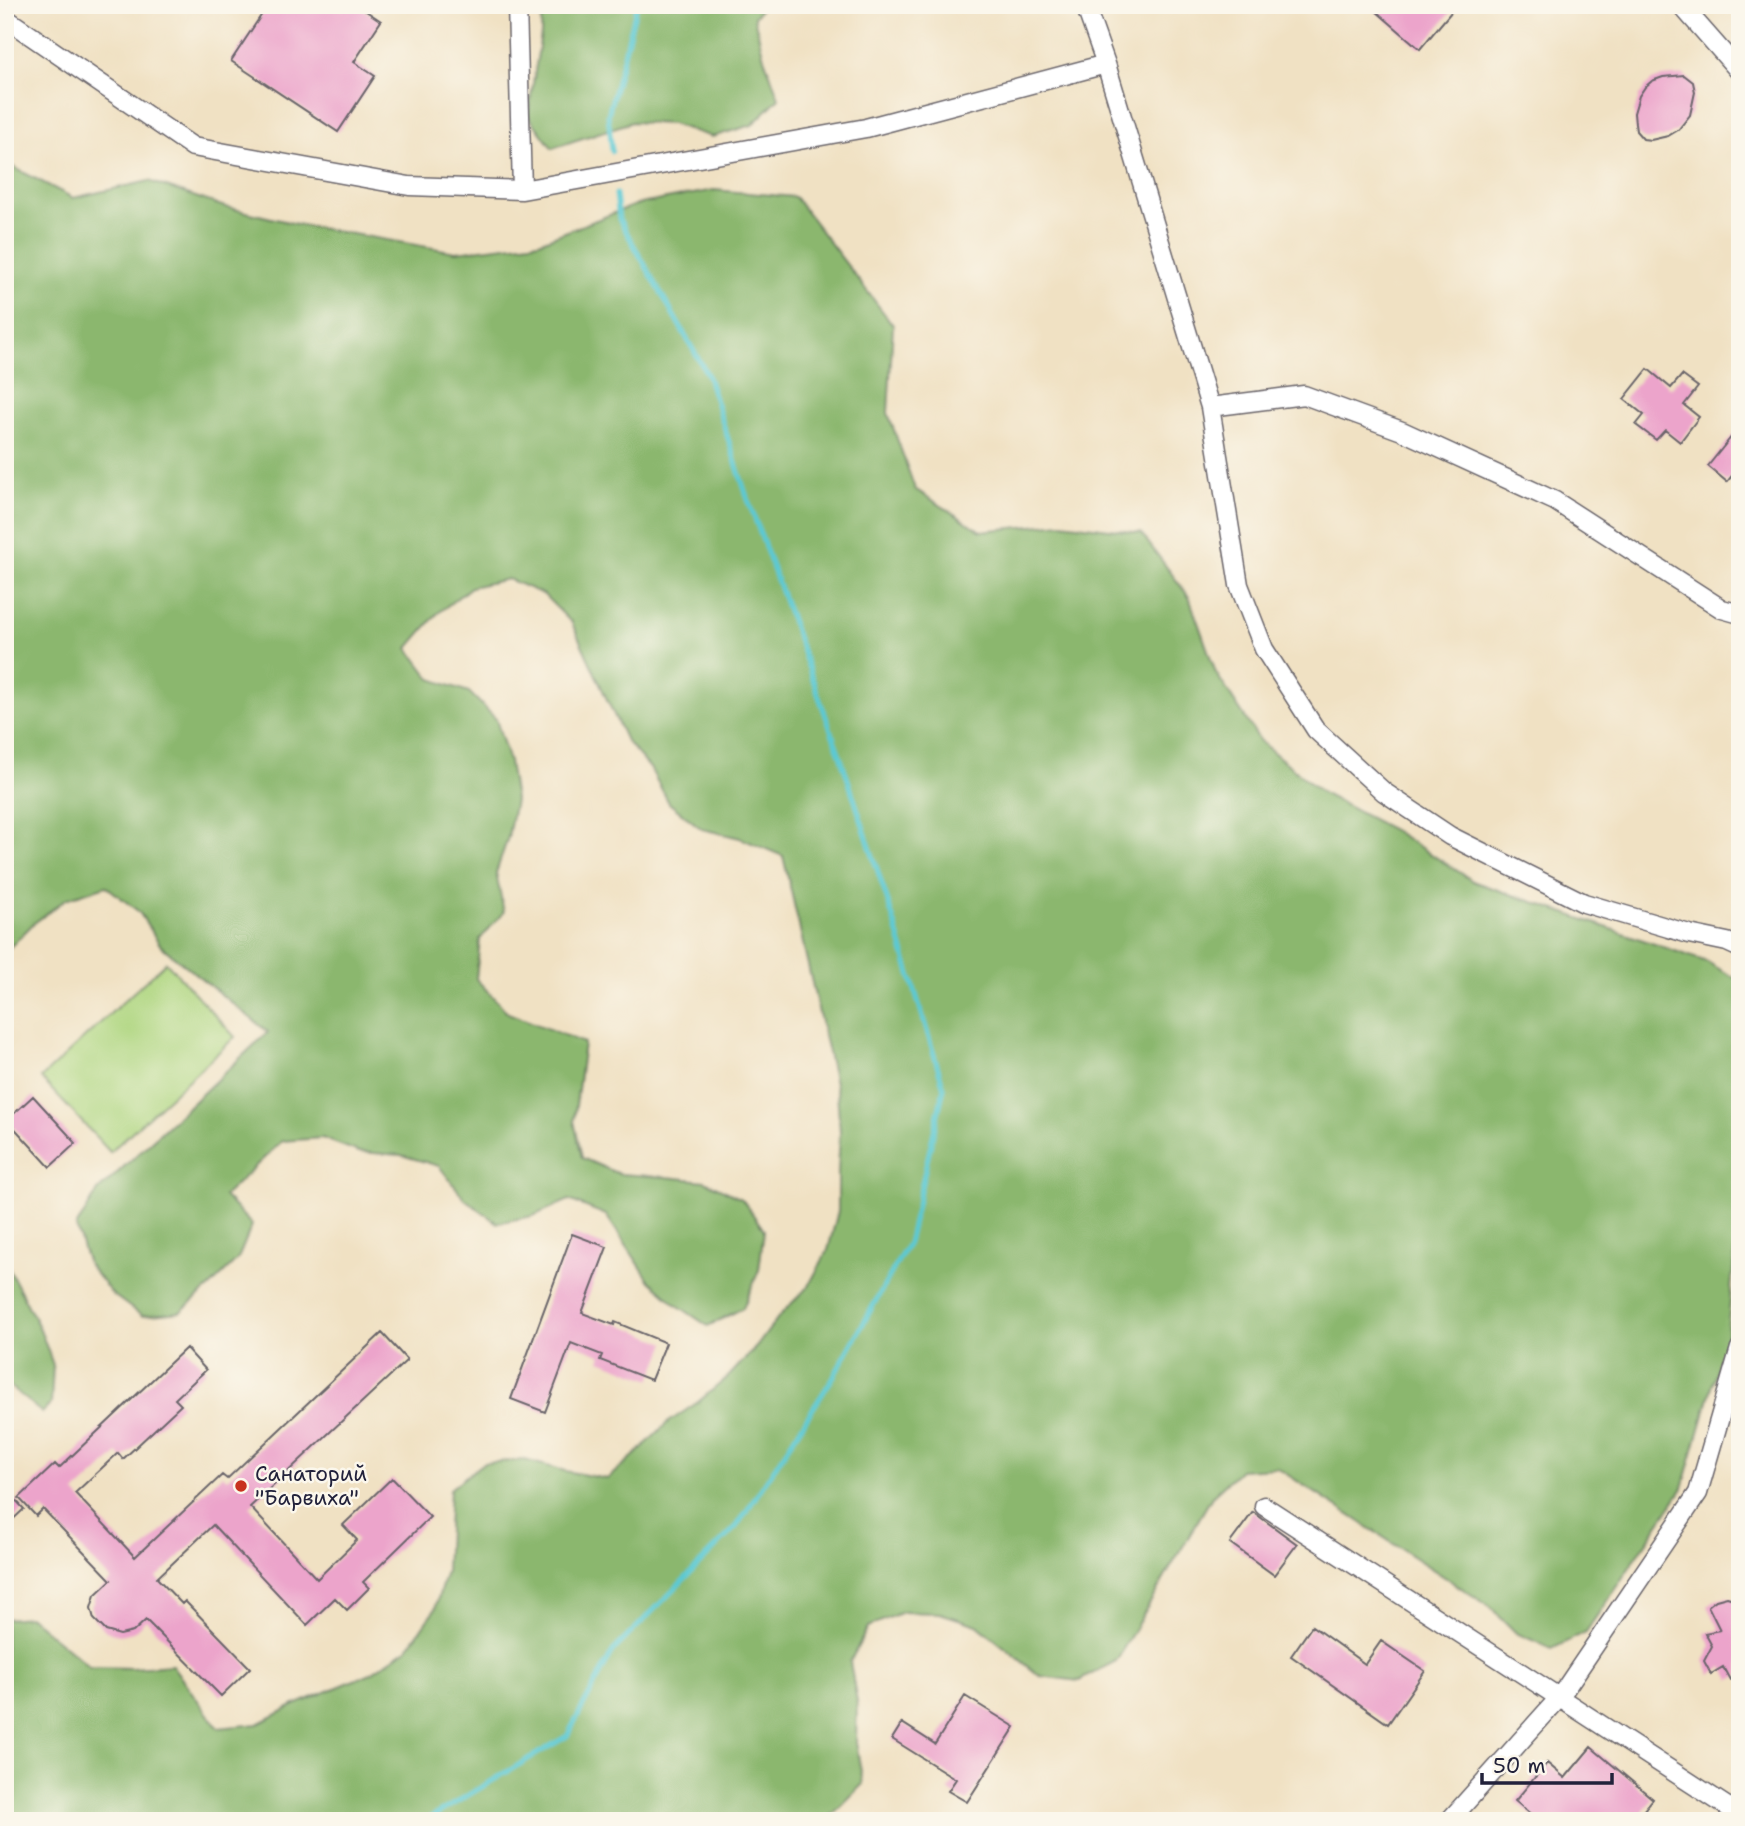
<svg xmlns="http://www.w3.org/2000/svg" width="1745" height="1826" font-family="'Shantell Sans',sans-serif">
<rect width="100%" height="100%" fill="#fbf7ec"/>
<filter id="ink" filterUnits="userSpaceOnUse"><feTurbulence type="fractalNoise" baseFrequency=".0143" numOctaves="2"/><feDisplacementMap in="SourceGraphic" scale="14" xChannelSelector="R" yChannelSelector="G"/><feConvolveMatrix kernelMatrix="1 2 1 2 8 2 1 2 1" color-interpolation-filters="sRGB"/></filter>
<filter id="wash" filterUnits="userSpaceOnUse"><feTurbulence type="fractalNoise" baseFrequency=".00686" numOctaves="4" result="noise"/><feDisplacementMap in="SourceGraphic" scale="28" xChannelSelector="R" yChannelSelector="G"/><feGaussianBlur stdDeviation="1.57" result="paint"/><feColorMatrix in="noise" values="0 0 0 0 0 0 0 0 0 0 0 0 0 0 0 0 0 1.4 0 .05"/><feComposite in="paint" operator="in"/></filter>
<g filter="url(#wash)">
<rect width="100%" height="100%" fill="#f0e1c3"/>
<!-- green -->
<path fill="#afd680" stroke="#687c5e" stroke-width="2" d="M166,962L235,1037L110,1152L41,1078Z"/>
<!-- forest -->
<path fill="#8bb76e" stroke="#566c54" stroke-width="2" d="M542,5H764L754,17L764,58L779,98L752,125L712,137L672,124L632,122L552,148L528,115L541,34Z
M5,163L73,198L149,181L225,207L301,225L456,252L539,242L635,205L714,190L795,197L893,325L888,413L915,489L981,531L1062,523L1141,533L1189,597L1216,673L1260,741L1322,793L1393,830L1475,882L1707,962L1740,981V1192L1727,1334L1683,1488L1586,1632L1552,1649L1516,1633L1489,1606L1277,1468L1240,1470L1213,1495L1116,1661L1079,1681L1040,1676L977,1625L940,1613L902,1612L868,1627L850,1662L857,1702L856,1742L863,1784L826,1821H5V1619L30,1617L90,1667L133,1668L172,1665L218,1728L258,1724L295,1705L371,1673L408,1648L435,1609L446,1571L450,1489L483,1463L525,1460L565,1471L607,1479L636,1454L666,1424L698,1402L728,1377L757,1346L780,1315L808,1287L828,1250L838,1211V1171L840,1132L837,1092L783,856L740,838L702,829L669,803L650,768L626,741L572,623L543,594L508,579L471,587L437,614L408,648L431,679L469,692L496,719L509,762L515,800L508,837L496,873L504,912L480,939L476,979L508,1013L584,1043L574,1121L582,1158L619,1174L666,1177L705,1181L742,1199L764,1230L759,1270L743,1308L708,1326L677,1305L650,1281L606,1215L569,1200L533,1216L497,1223L465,1199L439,1166L401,1155L359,1152L322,1138L282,1141L224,1196L252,1225L238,1259L209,1288L180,1312L142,1316L112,1294L88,1264L76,1227L98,1191L268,1032L161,946L139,912L106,886L66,899L33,924L5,952Z
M5,1261L40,1329L53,1365L51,1404L42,1413L5,1382Z"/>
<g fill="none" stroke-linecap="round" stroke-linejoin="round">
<!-- stream -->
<path stroke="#5cc9d3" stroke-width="5" d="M612,151L608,115L637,5
M425,1821L567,1736L613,1651L737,1526L834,1376L908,1243L944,1088L896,927L841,758L747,497L707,374L619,219L616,194"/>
</g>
<g id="blocks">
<!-- building -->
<path fill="#eca4cb" d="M268,5H357L381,21L354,62L375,76L338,132L231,61Z
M1369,5H1457L1420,49Z
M1684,75L1693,82L1695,92L1690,115L1678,130L1668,136L1651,140L1643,139L1636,131L1635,124L1634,113L1639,96L1645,87L1652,81L1663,77Z
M1648,369L1671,388L1682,375L1698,387L1684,405L1699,417L1680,442L1665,430L1656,440L1636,425L1644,415L1624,399Z
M1740,426V466L1727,482L1708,466Z
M33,1096L76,1143L50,1167L7,1120Z
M572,1234L607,1247L582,1313L614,1325L615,1322L666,1343L651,1380L600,1360L602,1355L571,1343L545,1412L511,1399Z
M382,1333L407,1360L250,1507L317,1579L357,1540L343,1525L392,1478L430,1517L363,1582L369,1588L347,1610L335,1598L307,1625L213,1525L157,1578L182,1604L185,1601L250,1668L221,1696L146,1620L133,1632L120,1635L106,1631L94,1619L91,1608L95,1595L111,1580L43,1509L36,1516L19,1498L55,1464L59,1468L186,1348L206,1370L175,1399L181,1405L123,1459L118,1453L75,1493L135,1557L222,1475L227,1479Z
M12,1496L24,1509L5,1527V1502Z
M1253,1512L1297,1544L1274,1575L1230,1543Z
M1727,1597L1740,1601V1675L1730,1680L1723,1667L1711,1674L1704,1661L1712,1646L1705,1633L1720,1630L1708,1606L1716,1600Z
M1312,1626L1365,1664L1381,1641L1425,1671L1388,1724L1291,1656Z
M965,1696L1015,1727L967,1802L948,1791L956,1779L892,1739L902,1723L935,1744Z
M1591,1747L1653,1799L1635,1821H1539L1515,1801L1547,1763L1565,1778Z"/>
</g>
</g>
<g filter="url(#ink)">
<use href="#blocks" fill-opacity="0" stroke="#6a656b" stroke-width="2"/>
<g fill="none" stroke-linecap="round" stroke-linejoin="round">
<!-- street casing -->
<g stroke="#6a656b" stroke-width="21">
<path id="street" d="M517,5L522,190
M1085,5L1106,64L1210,407L1239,585L1264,649L1316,730L1384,792L1450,836L1584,903L1689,934L1727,942L1740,948
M1681,5L1740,72
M5,18L193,147L409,186L522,190L866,128L1106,64
M1210,407L1304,395L1402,431L1555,501L1722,609L1740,614
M1264,1506L1740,1815
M1449,1821L1559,1698L1698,1493L1740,1348"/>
</g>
<!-- street -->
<use href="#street" stroke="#fff" stroke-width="18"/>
</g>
</g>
<!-- markers -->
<circle fill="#c8321e" stroke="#fbf7ec" stroke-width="2.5" cx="241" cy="1486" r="7"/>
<g text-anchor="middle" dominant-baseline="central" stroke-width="5" stroke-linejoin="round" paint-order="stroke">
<!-- poi labels -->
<g font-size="21" fill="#22223b" stroke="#fbf7ec" text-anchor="start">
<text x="255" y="1474">Санаторий<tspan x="255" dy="24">"Барвиха"</tspan></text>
</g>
</g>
<!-- margin -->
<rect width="1745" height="1826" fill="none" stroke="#fbf7ec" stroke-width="28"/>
<!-- scale -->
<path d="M1482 1773v10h130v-10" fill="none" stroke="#22223b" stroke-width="3.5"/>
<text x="1493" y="1773" font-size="21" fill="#22223b" stroke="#fbf7ec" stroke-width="5" paint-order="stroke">50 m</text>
</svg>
